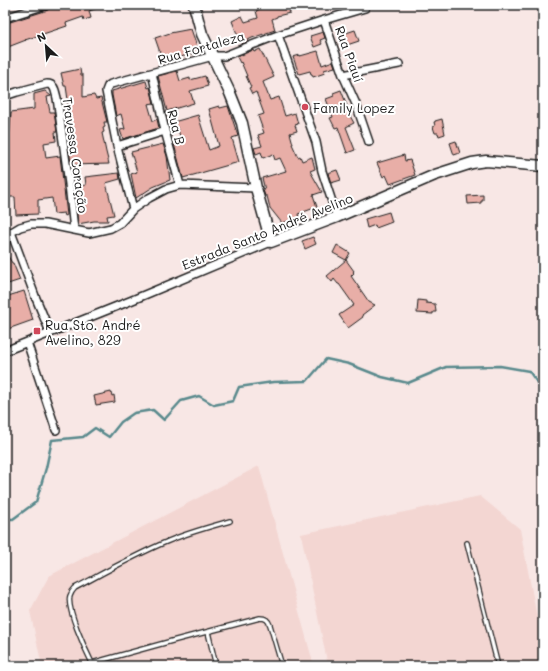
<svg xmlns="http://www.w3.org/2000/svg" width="548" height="671" font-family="Mali,sans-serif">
<rect width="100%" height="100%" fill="#f8e7e5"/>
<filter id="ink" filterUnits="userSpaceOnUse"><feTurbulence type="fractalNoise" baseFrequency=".025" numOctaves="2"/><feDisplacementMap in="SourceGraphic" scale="8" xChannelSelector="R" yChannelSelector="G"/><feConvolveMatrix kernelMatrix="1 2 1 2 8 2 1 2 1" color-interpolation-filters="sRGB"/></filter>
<g filter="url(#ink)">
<!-- built -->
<path fill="#f3d6d2" d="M259,466L314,666H42L30,611L49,576Z
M480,496L520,529L543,649V666H328L301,534Z"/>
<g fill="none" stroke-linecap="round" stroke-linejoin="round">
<!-- stream -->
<path stroke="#59898c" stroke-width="2.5" d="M5,519H13L36,502L46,468L52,440L83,437L95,428L109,437L121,422L134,413L153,410L164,420L181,401L199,396L214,405L233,401L239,387L273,382L307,381L326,359L349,364L382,377L408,383L446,367L500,366L529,371L541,388H543"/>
</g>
<!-- building -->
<path fill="#e8aea7" stroke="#1c1c1c" d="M52,5H104V6L89,11L91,18L84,20L83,17L66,23L67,26L25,40H26L8,47L5,37V27L8,26L7,23L48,10Z
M271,5H288L290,13L277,16V17L272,19L275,30L252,38L248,40V41L241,44L232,21L242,16L245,22L258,18L256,11L262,8Z
M191,29L199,52L173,59L174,62L164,64L155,38L170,33Z
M355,30L359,41L347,45L343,34Z
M323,32L325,38L320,40L322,44L314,47L310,36Z
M260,49L274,77L263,82L270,100L279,97L285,116L295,113L298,124L295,125L297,131L290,133L293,144H292L298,157L300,156L302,161L312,157L315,169L310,171L322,192L313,195L317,207L298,214L299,218L282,223L270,208L267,196H265L263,190H265L262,178L286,171L280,158L275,160L273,154L263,158L261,152L256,154L254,148L262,146L258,135L264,133L258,116L264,114L256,92L252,94L249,88L251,87L246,76H247L241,62L240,63L237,57L253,50L254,52Z
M318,51L322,65L333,61L335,67L324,70L325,73L313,77L312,74H311L310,71L299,74L293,57L300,55V56Z
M80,69L81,75H83V97L94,95L96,99L101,98L107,122H104L105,127L103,128L104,132L102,133L106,152L109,164L71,165L65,117H70L67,100H68L66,86H64L61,73Z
M177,71L180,81L190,78V80L205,76L208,86L190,91L194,103L167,111L158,76Z
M146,81L148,88L150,87L154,103L148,104L153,121L157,119L159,128L123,139L120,130L125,129L121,114L116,116L112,95V91Z
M341,90L351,116H350L354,123L346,127L355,150L347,153L338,127L335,128L330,118L333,117L326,99L334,96L333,93Z
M45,91L51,96L47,97L50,112H54L57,132H55L56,141L44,143L46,158L60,156L67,215L65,216L64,213L54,214L52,198L38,200V214L16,215L15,197H5L11,112L34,109V94Z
M219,106L220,108L228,106L238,136L232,138L239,162L183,178L174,144V141L181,139L177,127L171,129L170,123L198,115L209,150L219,146L209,109Z
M442,119L445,134L439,136L438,133H435L433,127L435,126L434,122H435V121Z
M456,141L460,153L454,155L450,143Z
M163,144L167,156L170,180L153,187L136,198L131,174L137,172L131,152Z
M404,155L405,161L410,160L415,175L390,184L386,175L383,177L377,163Z
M337,170L341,180L331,183L328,173Z
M119,173L120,179L106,183L114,215L107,216L108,221H94L78,224L74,187L86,185L85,177Z
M483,195V201H481V203L468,204L467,196Z
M389,212L392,222L376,228L375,225L367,228L365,219Z
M313,237L316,244L305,249L302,241Z
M337,245L350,253L346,260L333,253Z
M5,251L12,263H13L20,280L5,285Z
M346,260L354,271L353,272L354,273L351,276L369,302L375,305L362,315L363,317L348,328L339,315L354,305L339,284H338L334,279L332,282L327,276Z
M24,291L33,320L5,330V297Z
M418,300L426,301V303L435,304L436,312H433V314L417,313Z
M111,392L112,396L114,395L115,402L96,405L94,396Z"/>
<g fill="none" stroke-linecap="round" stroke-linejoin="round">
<!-- lane casing -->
<g stroke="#1c1c1c" stroke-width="6">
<path id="lane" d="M230,521C209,527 186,533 166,542C135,555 105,572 75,588C73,590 71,593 70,596C66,608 86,651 92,663L172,641L260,618C266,618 268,620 270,625L282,666
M467,543L498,666
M208,632L216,666"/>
</g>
<!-- street casing -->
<g stroke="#1c1c1c" stroke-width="10">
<path id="street" d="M5,18L46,5
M324,20L343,75L356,104L369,142
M278,35L316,142L322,171L337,217
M152,73L165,131L180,185
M343,75L399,64
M5,96L17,92L47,84C55,84 55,91 57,98L69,184L74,230
M117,146L165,131
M133,209L117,146L106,91L108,86L111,84L213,56H224L278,35L324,20L365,8
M11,232L35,296L50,332
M5,236L20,227L31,224H45L89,233L111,228L120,223L133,209L149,198L166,189L180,185L256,188
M27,342L56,430
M5,351L130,301L271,242"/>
</g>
<!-- secondary casing -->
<g stroke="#1c1c1c" stroke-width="13">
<path id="secondary" d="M194,5L202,34L230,93L242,123L256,188L271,242L337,217L435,175L472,163L486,161L543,166
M5,663L7,666"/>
</g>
<!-- lane -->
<use href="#lane" stroke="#fff" stroke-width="3.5"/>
<!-- street -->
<use href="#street" stroke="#fff" stroke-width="7"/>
<!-- secondary -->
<use href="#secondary" stroke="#fff" stroke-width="10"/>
</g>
</g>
<!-- markers -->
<g fill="#d1495b" stroke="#fff" stroke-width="1.5">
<circle cx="305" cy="107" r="4"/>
<rect x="33" y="327" width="8" height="8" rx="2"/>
</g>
<g text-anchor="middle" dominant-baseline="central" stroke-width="4" stroke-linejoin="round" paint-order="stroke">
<!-- street labels -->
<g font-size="13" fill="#1c1c1c" stroke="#fff">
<text transform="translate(201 47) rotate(-16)">Rua Fortaleza</text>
<text transform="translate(350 54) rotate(70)">Rua Piauí</text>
<text transform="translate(177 127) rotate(76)">Rua B</text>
<text transform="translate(76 155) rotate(82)">Travessa Coração</text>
<text transform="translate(267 231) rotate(-22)">Estrada Santo André Avelino</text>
</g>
<!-- poi labels -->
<g font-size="13" fill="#1c1c1c" stroke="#fff" text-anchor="start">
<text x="313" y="107">Family Lopez</text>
<text x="45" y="324">Rua Sto. André<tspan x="45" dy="15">Avelino, 829</tspan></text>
</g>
</g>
<!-- margin -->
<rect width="548" height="671" fill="none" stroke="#fff" stroke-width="20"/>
<rect x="10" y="10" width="528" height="651" fill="none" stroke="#1c1c1c" stroke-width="1.5" filter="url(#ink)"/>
<!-- north arrow -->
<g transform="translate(46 46) rotate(334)" stroke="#ffffff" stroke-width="3" paint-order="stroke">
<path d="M0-3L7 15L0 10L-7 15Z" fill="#1c1c1c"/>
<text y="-6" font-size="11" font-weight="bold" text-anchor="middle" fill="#1c1c1c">N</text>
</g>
</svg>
